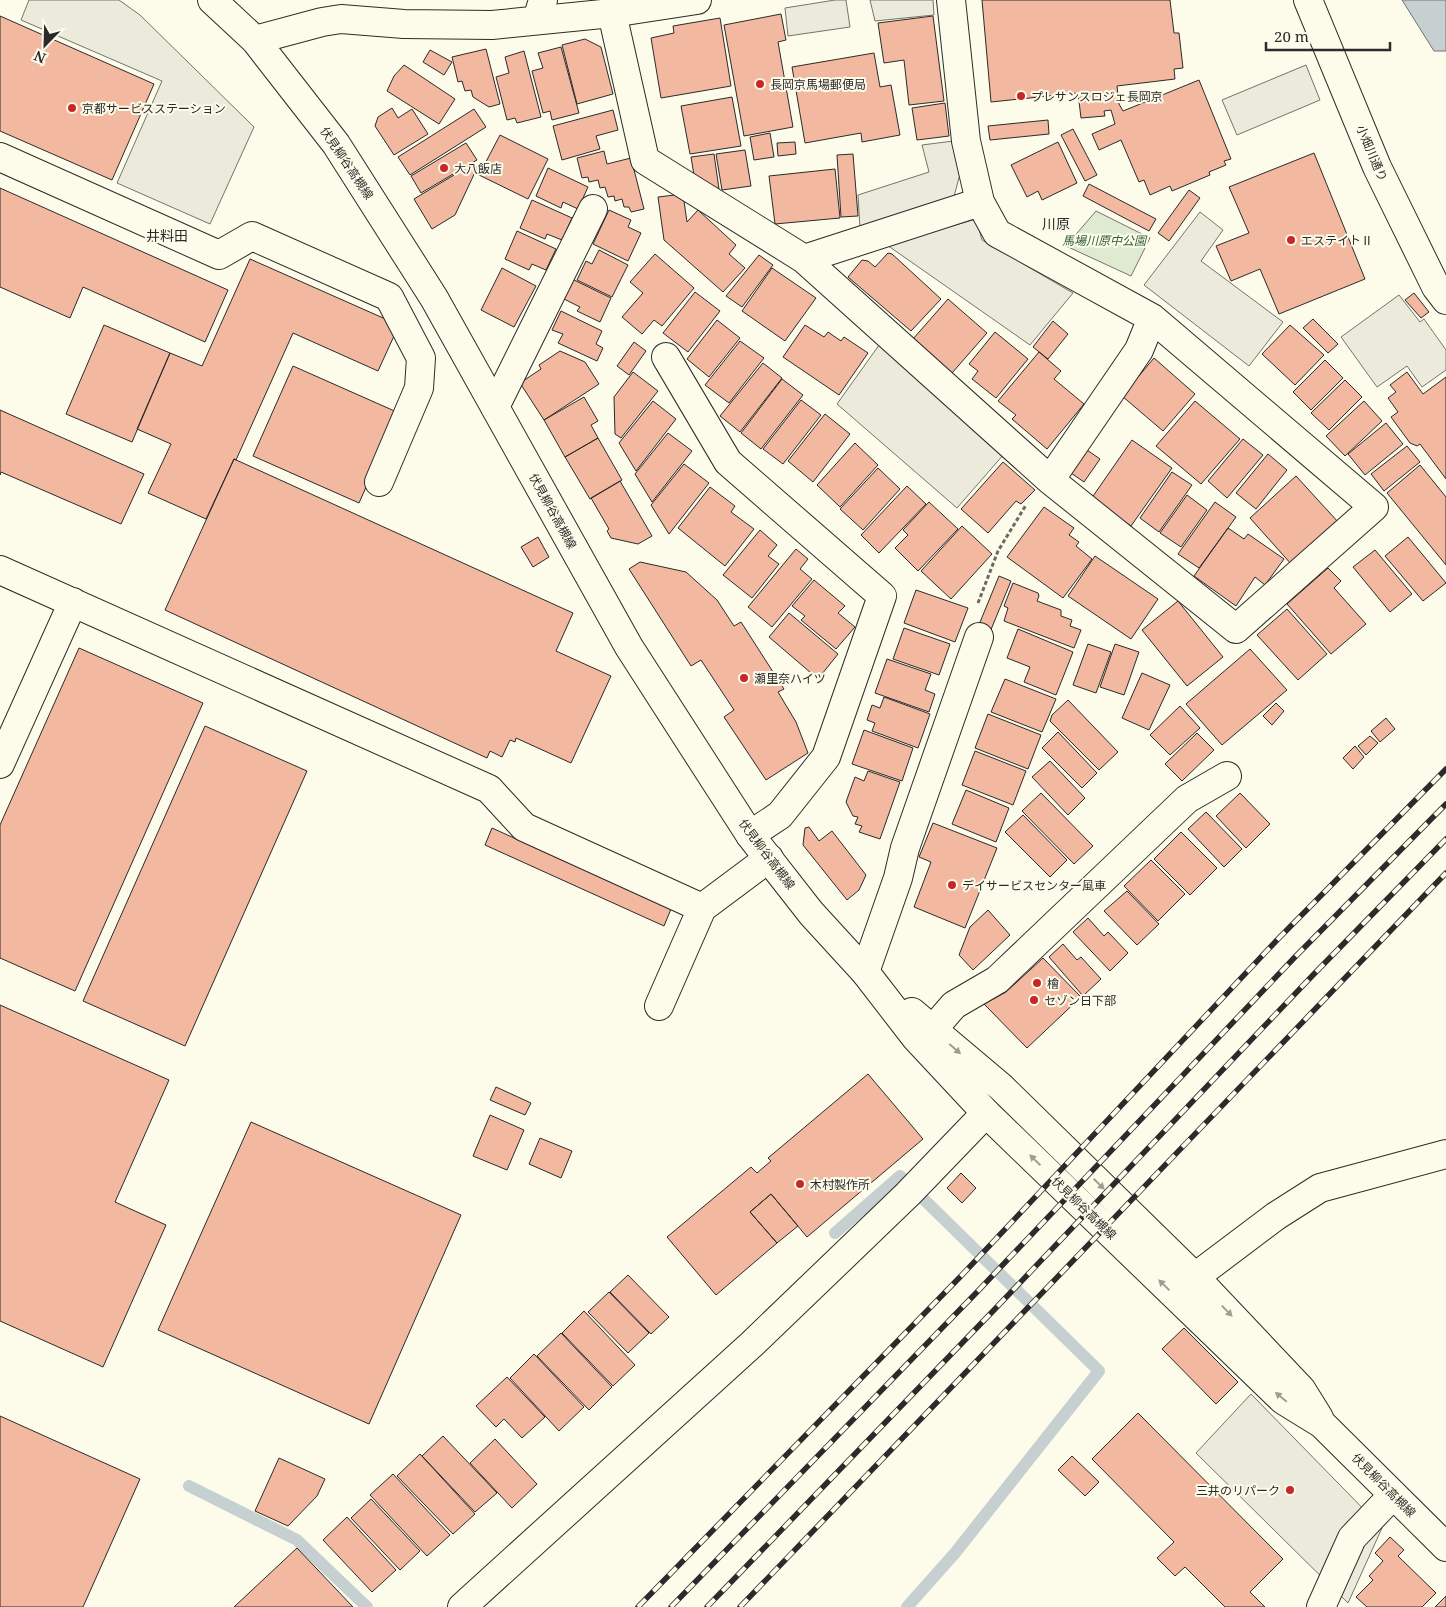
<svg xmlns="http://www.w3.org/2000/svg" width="1446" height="1607" font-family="'Noto Serif','Noto Sans JP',serif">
<rect width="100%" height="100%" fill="#fdfbea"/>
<!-- green -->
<path fill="#deebd1" stroke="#74746e" d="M1096,211L1150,238L1131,276L1066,246Z"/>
<!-- parking -->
<path fill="#eceadb" stroke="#74746e" d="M29,0H119L140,15L254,127L210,224L117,183L162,81L21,20Z
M835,0H846L850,27L788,36L785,8Z
M870,0H933L934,15L875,21Z
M1306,65L1320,100L1237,135L1222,100Z
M953,141L960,174L953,200L860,229L858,195L929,172L922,145Z
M1200,212L1223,230L1201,261L1283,322L1249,366L1144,285Z
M976,219L982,240L1073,293L1030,345L887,245Z
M1399,295L1420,322L1424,319L1446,350V370L1422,387L1407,366L1377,387L1341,337Z
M882,341L1004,454L957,508L837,404Z
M1251,1394L1382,1528L1348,1603L1196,1453Z"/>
<!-- water -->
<path fill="#c7d0d0" stroke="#74746e" d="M1402,0H1446V51H1434Z"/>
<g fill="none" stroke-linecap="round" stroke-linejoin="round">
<!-- stream -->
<path stroke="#c7d0d0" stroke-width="12" d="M835,1233L900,1176L1099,1371L955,1553L907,1607
M189,1486L297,1540L367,1607"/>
</g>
<!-- building -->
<path fill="#f2b8a0" stroke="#2b2b2b" d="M982,0H1170L1174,33H1179L1183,68L1174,69L1175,79L1117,86L1119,104L1123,111L1199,80L1231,159L1224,161L1226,165L1209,172L1210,175L1172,191L1170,186L1150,195L1144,180L1139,182L1121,140L1099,150L1092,134L1115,124L1111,110L1104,111L1105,116L1081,118L1078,93L991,102Z
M781,14L786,40L778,42L793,127L744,136L724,25Z
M0,16L154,84L112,180L0,131Z
M933,16L944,101L909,105L904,60L884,63L878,23Z
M720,18L731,86L661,98L651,38L674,33L673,26Z
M585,39L601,47L613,94L577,104L562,45Z
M561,47L579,113L552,120L550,111L543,113L532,71L543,68L538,53Z
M486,49L500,104L489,107L473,97L471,90L465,91L462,81L458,82L452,57Z
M430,50L452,62L444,75L423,62Z
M524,51L541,117L517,123L515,118L507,120L496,77L509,73L505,57Z
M874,53L880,87L891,85L900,135L862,142L861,133L805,143L792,67Z
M404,65L455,99L439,124L387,91L394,76Z
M732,97L741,146L690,154L681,106Z
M945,103L949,136L917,140L912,108Z
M392,108L398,118L412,109L428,134L394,155L375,126L378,117Z
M474,109L486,127L410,175L398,157Z
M613,110L618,130L596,136L600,149L562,160L553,126Z
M1048,120L1049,134L990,140L988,126Z
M1073,129L1097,175L1085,181L1061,135Z
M770,133L774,157L754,160L750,137Z
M500,135L548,159L528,199L479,175Z
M795,142L796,154L778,156L777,143Z
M1058,142L1077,183L1042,200L1038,191L1027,197L1011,165Z
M466,143L477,160L421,193L411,176Z
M745,150L751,186L722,190L716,154Z
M604,151L607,164L631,158L644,209L631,212L629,207H624L622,199L615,201L614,196L608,197L605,187L600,188L598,180L589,182L588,177L582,178L577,158Z
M1314,153L1365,279L1279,314L1260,269L1231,281L1216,246L1249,233L1229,187Z
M714,154L719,189L694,175L691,157Z
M853,154L858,216L841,217L837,155Z
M474,163L477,168L455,215L432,229L414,199Z
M548,168L588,187L578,209L563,202L561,208L536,196Z
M835,169L840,218L775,224L769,176Z
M1089,184L1156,219L1149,231L1083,196Z
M0,188L228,290L205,342L83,287L70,318L0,287Z
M1189,190L1200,198L1169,241L1158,233Z
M683,194L687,222L698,210L736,245L729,254L745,268L723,292L664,240L658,197Z
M532,200L572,218L562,240L547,234L545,239L520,228Z
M609,210L631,220L628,227L641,233L628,261L593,244Z
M517,231L556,249L546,270L532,264L529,270L505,259Z
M599,250L628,265L612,297L577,280L586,261L592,264Z
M888,253L892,254L941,299L911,331L848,277L862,260L868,261L875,267Z
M655,254L694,288L662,326L654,320L642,334L622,317L643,293L630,282Z
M759,255L773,265L742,307L726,296Z
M250,259L399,325L378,371L293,333L236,460L234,459L206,519L148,493L171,444L137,429L170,353L202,366Z
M502,268L536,286L514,327L481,310Z
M772,268L816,298L785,341L742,311Z
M570,278L611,298L600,322L577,311L580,307L560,297Z
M695,292L720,311L688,352L663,333Z
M1414,293L1429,312L1421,318L1405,300Z
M948,299L987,333L952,373L913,339Z
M561,311L602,331L596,344L603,348L597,361L558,343L563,334L552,330Z
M1313,319L1338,344L1328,353L1303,328Z
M717,320L740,338L709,377L687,359Z
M1053,321L1068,334L1048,359L1033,347Z
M104,325L170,353L132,442L66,414Z
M805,325L824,337L828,332L841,341L844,337L868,353L839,395L783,357Z
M1290,325L1324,355L1295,385L1262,354Z
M995,332L1028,359L996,398L972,379L978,371L969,364Z
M740,341L764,358L729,403L705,385Z
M634,342L646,351L629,375L617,366Z
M560,351L585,362L599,384L544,420L520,383L541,369L539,365Z
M1039,352L1061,371L1054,379L1084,404L1047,449L1012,419L1016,415L998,401Z
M1154,358L1195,394L1163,431L1122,396Z
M1325,360L1343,378L1311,410L1293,392Z
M763,363L782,378L740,432L720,416Z
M293,366L399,413L359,503L253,456Z
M633,372L658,391L621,438L615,434L614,397Z
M1407,372L1423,394L1446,377V479L1420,444L1417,446L1410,443L1391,417L1398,412L1388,398L1396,392L1390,385Z
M782,379L803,395L761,449L741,433Z
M1345,380L1362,397L1329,430L1311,413Z
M584,397L598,421L591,425L598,438L565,457L544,420Z
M801,400L821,415L783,464L763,449Z
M653,401L676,419L636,471L619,443Z
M1195,401L1240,439L1201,484L1156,446Z
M1364,401L1382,421L1345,456L1326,436Z
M0,410L144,474L121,524L1,472L0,475Z
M825,414L850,434L813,482L788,461Z
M1386,423L1403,444L1365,475L1348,454Z
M668,433L692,451L652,502L635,474Z
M598,438L622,480L590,499L565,457Z
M1243,439L1263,455L1227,498L1208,481Z
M1132,440L1172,468L1131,526L1091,499Z
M855,443L878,465L840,507L817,485Z
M1407,446L1420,462L1384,491L1371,474Z
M1087,450L1100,459L1084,482L1071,473Z
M1268,454L1287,470L1256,509L1236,493Z
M234,459L573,613L556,651L611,676L571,763L516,738L515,742L510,740L502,757L490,751L487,758L165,610Z
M1003,462L1035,490L1021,504L1016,501L988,533L961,509Z
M684,464L709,483L669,534L651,505Z
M1420,465L1446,497V565L1387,493Z
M878,468L900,489L863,530L840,509Z
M1172,472L1192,485L1159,532L1140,518Z
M1296,476L1339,523L1292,565L1250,518Z
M620,481L652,536L638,544L611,538L607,531L609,529L591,498Z
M907,486L926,504L879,553L861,535Z
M710,487L735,506L731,512L754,529L725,566L678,528Z
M1187,495L1207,510L1181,547L1160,533Z
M929,502L958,529L918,571L895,548L908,535L903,530Z
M1215,502L1236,517L1199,568L1178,554Z
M1044,507L1074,528L1069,535L1079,542L1076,546L1092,559L1063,598L1007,557Z
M962,526L992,554L951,599L921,571Z
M1228,528L1244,539L1248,534L1284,559L1265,585L1255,577L1236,606L1194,576Z
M760,530L777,545L768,556L779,564L752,598L723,575Z
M538,537L549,557L533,567L521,547Z
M1408,537L1446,583L1423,601L1385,556Z
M796,549L808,559L800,569L812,579L772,627L748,607Z
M1375,550L1412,594L1390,612L1353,567Z
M1095,556L1158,599L1131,639L1068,596Z
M640,562L686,572L717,600L734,626L741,622L784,689L778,692L796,722L808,753L766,780L724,717L734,710L701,660L691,666L629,569Z
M1328,568L1341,581L1334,588L1366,624L1331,654L1287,604Z
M999,576L1011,581L990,632L978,627Z
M814,580L845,606L838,613L855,627L836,649L801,620L805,616L792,606Z
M1013,583L1038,593L1039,596L1037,601L1061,610V616L1072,620L1070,626L1081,630L1074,648L1004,621L1008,608L1004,606Z
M916,590L968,608L955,642L904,623Z
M1178,601L1223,657L1187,686L1142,630Z
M1287,609L1327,654L1298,680L1257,635Z
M789,613L838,654L818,679L769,637Z
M904,628L950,644L939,675L893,659Z
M1018,629L1073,652L1056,695L1024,682L1030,667L1007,658Z
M1088,644L1111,652L1096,693L1073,685Z
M1115,644L1139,652L1124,695L1100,687Z
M79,648L203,703L75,991L0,958V825Z
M1250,649L1287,690L1222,745L1186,704Z
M887,659L931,674L925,690L935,694L929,712L875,693Z
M1142,673L1170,685L1149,730L1122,718Z
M1005,679L1056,699L1042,732L991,712Z
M884,697L930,714L918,748L872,731L875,723L867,720L872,705L880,708Z
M1068,700L1118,752L1099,770L1050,721L1052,715Z
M1276,703L1284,711L1272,725L1263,716Z
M1180,706L1200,728L1170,755L1150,735Z
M988,714L1041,735L1028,769L975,748Z
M1386,718L1395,729L1380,742L1371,731Z
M205,726L307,771L185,1046L83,1001Z
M864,730L913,748L902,781L852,764Z
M1058,732L1097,773L1082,788L1042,748Z
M1197,733L1214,750L1182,781L1165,764Z
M1370,736L1378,743L1366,755L1358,746Z
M1355,746L1364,757L1353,769L1343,758Z
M975,751L1026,771L1013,805L962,785Z
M1050,761L1085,798L1068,815L1032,777Z
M868,771L900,782L880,839L859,832L862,826L855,824L858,817L853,816L846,802L855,777L864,781Z
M966,790L1009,808L996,842L952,824Z
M1041,793L1093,846L1074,864L1022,811Z
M1240,793L1270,824L1246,848L1216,816Z
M1206,812L1242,849L1224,867L1188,829Z
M1023,815L1067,860L1050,877L1005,832Z
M933,823L997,848L965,928L914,907L931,862L919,857Z
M809,827L819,841L832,831L866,875L859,890L847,900L803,845L805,828Z
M492,828L671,909L664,926L485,845Z
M1181,832L1217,868L1190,895L1154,859Z
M1151,860L1185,894L1158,921L1124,886Z
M1127,891L1159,924L1137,945L1104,911Z
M988,910L1010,935L973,970L959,955L970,927Z
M1088,918L1104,936L1108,932L1128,953L1110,971L1073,932Z
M1063,944L1077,960L1081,957L1101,979L1083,996L1049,957Z
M1043,958L1081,997L1027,1048L984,1004L1006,992Z
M0,1005L169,1080L115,1202L166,1225L103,1367L0,1321Z
M868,1074L923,1139L807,1237L771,1194L750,1212L777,1243L716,1295L667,1237L751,1167L757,1173L771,1161L768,1158Z
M496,1087L531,1103L525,1115L490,1100Z
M490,1115L524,1130L507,1170L473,1156Z
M251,1122L461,1215L369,1424L158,1330Z
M540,1138L572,1151L561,1178L529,1164Z
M961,1173L976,1188L962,1203L947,1188Z
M771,1194L798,1226L777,1243L750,1212Z
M628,1275L669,1317L651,1334L610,1292Z
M609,1292L649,1333L628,1353L588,1312Z
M584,1311L635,1365L613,1386L562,1333Z
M1184,1328L1238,1382L1216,1404L1162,1349Z
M561,1333L612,1387L589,1410L537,1356Z
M534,1354L584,1407L559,1431L510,1378Z
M507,1377L545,1417L522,1438L504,1419L496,1427L476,1406Z
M1138,1413L1283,1559L1250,1592L1265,1607H1225L1185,1567L1175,1576L1157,1558L1174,1542L1092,1459Z
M0,1416L140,1479L83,1607H0Z
M443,1436L497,1493L475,1512L422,1456Z
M495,1439L537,1484L512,1508L470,1463Z
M420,1454L475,1514L453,1534L397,1476Z
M1072,1456L1099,1482L1085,1496L1058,1470Z
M279,1458L325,1479L317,1496L288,1526L255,1511Z
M393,1474L450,1535L427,1556L370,1495Z
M371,1499L420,1551L400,1570L351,1518Z
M347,1517L396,1570L372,1592L323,1540Z
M1390,1537L1404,1550L1398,1556L1436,1593L1422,1607H1367L1356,1597L1373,1580L1369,1576L1383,1561L1375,1553Z
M297,1548L353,1607H234Z
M1446,1596V1607H1435Z"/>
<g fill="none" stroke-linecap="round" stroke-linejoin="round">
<!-- minor casing -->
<g stroke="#2b2b2b" stroke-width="30">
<path id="minor" d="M1308,0L1377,167L1436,287L1446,300
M612,13L645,160L804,259L1050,480L1236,629L1374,507L1152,318L997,233L980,202L966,141L951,0
M537,20L543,0
M0,157L219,255L252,236L389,297L421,358L419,388L379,482
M804,259L980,202
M666,357L728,462L882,596L826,757L780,815L750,835
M495,407L593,209
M1050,480L1139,350L1152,318
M0,570L489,789L524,827L702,908L659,1006
M0,764L73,602
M702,908L769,858
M865,972L898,878L905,848L979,637
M933,1029L954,1005L997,980L1187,799L1227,776
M1195,1277L1276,1216L1320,1188L1446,1154
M462,1607L752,1344L908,1194L986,1113
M1321,1607L1352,1538L1393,1495"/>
</g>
<!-- major casing -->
<g stroke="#2b2b2b" stroke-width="30">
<path id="major" d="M212,0L255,40L336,144L434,298L629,647L750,835L811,913L865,972L916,1038L986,1113L1283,1400L1322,1424L1446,1547
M255,40L322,22L341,19L404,24L492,25L612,13L697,0
M912,1012L1001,1087L1195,1277L1301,1389L1319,1418"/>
</g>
<!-- path -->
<path stroke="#6a6964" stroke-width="3" stroke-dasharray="4 2.5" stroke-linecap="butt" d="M978,603L998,551L1026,505"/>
<!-- minor -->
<use href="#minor" stroke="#fdfbea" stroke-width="28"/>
<!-- major -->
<use href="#major" stroke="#fdfbea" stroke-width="28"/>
<!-- rail casing -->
<g stroke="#2b2b2b" stroke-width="5.5">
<path id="rail" d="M638,1607L961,1276L1277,940L1446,769
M671,1607L977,1292L1295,957L1446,804
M707,1607L994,1310L1313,975L1446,839
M740,1607L1446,873"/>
</g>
<!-- rail -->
<use href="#rail" stroke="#fdfbea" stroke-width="4" stroke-dasharray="11" stroke-linecap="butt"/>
</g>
<!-- one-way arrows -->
<defs><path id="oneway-solid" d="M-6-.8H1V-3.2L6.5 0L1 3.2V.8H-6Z" transform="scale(1.25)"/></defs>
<g fill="#9e9d94">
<use href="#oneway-solid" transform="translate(955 1049) rotate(41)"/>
<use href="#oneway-solid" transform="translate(1035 1160) rotate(-136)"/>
<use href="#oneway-solid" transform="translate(1099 1184) rotate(44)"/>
<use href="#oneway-solid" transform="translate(1164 1285) rotate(-136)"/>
<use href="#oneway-solid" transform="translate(1227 1311) rotate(46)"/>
<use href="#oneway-solid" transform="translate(1281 1397) rotate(-140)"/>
</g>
<!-- markers -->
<g fill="#c62828" stroke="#fdfbea" stroke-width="2">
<circle cx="760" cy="84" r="5"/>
<circle cx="1021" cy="96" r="5"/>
<circle cx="72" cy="108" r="5"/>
<circle cx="444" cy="168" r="5"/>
<circle cx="1291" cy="240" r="5"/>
<circle cx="744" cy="678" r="5"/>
<circle cx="952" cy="885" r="5"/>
<circle cx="1037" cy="983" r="5"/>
<circle cx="1034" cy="1000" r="5"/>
<circle cx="800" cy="1184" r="5"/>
<circle cx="1290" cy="1490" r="5"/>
</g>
<g text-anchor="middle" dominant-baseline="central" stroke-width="4" stroke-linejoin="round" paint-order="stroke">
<!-- poi labels -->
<g font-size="12" fill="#2b2b2b" stroke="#fdfbea" text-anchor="start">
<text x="770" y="84">長岡京馬場郵便局</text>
<text x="1031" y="96">プレサンスロジェ長岡京</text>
<text x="82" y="108">京都サービスステーション</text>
<text x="454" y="168">大八飯店</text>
<text x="1301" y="240">エステイトⅡ</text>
<text x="754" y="678">瀬里奈ハイツ</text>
<text x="962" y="885">デイサービスセンター風車</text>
<text x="1047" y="983">檜</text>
<text x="1044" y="1000">セゾン日下部</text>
<text x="810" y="1184">木村製作所</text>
<text x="1280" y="1490" text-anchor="end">三井のリパーク</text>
</g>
<!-- street labels -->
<g font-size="12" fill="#2b2b2b" stroke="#fdfbea">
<text transform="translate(1372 153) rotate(67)">小畑川通り</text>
<text transform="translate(347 163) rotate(56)">伏見柳谷高槻線</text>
<text transform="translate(553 511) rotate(61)">伏見柳谷高槻線</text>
<text transform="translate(767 854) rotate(53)">伏見柳谷高槻線</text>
<text transform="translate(1084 1208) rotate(44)">伏見柳谷高槻線</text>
<text transform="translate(1384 1485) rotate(45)">伏見柳谷高槻線</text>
</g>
<!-- park labels -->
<g font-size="12" font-style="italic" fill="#34623c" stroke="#fdfbea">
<text x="1104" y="240">馬場川原中公園</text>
</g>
<!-- neighbourhood labels -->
<g font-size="14" fill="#2b2b2b" stroke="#fdfbea">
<text x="1056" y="223">川原</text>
<text x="167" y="235">井料田</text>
</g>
</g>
<!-- north arrow -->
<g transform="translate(45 45) rotate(203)" stroke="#fdfbea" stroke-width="4" paint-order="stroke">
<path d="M0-4L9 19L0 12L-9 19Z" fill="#2b2b2b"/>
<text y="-8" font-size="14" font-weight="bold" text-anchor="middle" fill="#2b2b2b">N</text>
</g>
<!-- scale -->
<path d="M1266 42v8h124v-8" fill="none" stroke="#2b2b2b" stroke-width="2.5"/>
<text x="1274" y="42" font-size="15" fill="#2b2b2b" stroke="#fdfbea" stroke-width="4" paint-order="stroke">20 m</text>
</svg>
